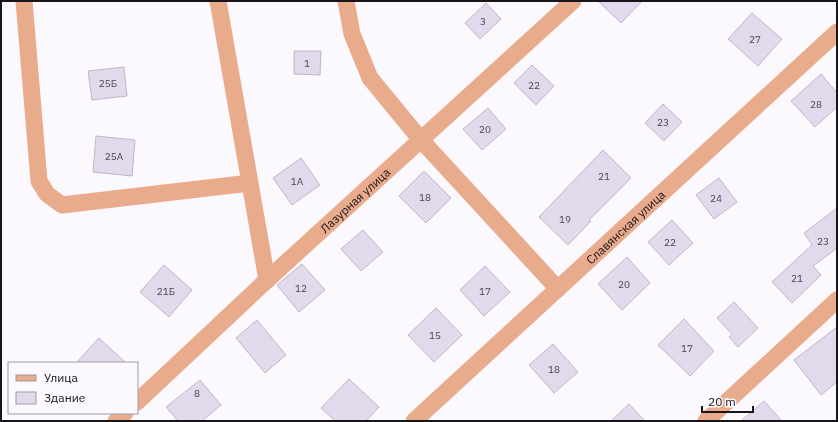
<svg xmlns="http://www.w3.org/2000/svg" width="838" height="422" font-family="'IBM Plex Sans',sans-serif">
<rect width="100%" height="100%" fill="#fbf9fd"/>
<!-- building -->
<path fill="#e3d9ed" stroke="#c0b6c9" d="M598,1H642L621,23Z
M486,3L501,19L480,39L465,23Z
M752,13L782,39L758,66L728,39Z
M294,51H321L320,75L294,74Z
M532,65L554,86L536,105L514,83Z
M124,67L127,96L92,100L88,71Z
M821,74L837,93V107L815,127L791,101Z
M663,104L682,122L664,141L645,123Z
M488,108L506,129L482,150L463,129Z
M96,136L135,140L132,176L93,172Z
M603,150L631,178L589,220L591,221L568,245L539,217Z
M301,158L320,185L292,205L273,178Z
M424,171L451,198L426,223L399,196Z
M719,178L737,202L714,219L696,195Z
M837,208V248L813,266L821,275L792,303L772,282L812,245L804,233Z
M672,220L693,243L669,265L648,242Z
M363,230L383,252L361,271L341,249Z
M627,257L650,283L622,310L598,284Z
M302,264L325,290L299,312L277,285Z
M164,265L192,290L169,317L140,292Z
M485,266L510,292L484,316L460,290Z
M734,302L758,328L738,347L729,337L732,334L717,318Z
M436,308L462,335L434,362L408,335Z
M684,319L714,351L690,376L658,345Z
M257,320L286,355L265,373L236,338Z
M837,327V382L821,395L794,360Z
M99,338L126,363H76Z
M553,344L578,372L554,393L529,365Z
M349,379L379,407L366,421H335L321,408Z
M200,380L221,405L202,421H178L166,407Z
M764,401L782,421H741Z
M629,404L645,421H611Z"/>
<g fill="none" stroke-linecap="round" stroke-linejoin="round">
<!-- minor -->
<g stroke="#e8ab8b" stroke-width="17">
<path d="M24,1L39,181L47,194L62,205L250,183"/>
<path d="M218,1L267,280"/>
<path d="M346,1L352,34L370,78L421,140L558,289"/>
<path id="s1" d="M137,402L267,280L573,1"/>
<path d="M116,421L125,413"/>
<path id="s2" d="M414,421L837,32"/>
<path d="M706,421L837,300"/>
</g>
</g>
<g text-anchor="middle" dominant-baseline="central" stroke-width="3" stroke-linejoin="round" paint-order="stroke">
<!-- number labels -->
<g font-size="10" fill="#4a454f">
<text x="483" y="21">3</text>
<text x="755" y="39">27</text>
<text x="307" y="63">1</text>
<text x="108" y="83">25Б</text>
<text x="534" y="85">22</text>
<text x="816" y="104">28</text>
<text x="663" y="122">23</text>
<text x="485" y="129">20</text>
<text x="114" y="156">25А</text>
<text x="604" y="176">21</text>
<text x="297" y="181">1А</text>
<text x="425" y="197">18</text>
<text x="716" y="198">24</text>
<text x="565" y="219">19</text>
<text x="823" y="241">23</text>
<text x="670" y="242">22</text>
<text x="797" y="278">21</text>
<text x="624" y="284">20</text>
<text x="301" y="288">12</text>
<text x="166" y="291">21Б</text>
<text x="485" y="291">17</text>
<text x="435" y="335">15</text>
<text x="687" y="348">17</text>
<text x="554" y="369">18</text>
<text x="197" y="393">8</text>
</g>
<!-- street labels -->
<g font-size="12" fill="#17141a" stroke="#fbf9fd">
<text stroke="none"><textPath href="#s1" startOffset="297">Лазурная улица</textPath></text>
<text stroke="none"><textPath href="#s2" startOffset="287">Славянская улица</textPath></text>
</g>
</g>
<!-- border -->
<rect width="838" height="422" fill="none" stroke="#17141a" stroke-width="4"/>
<!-- legend -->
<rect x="8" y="362" width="130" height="52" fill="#fbf9fd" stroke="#a09da2"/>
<rect x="16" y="375" width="20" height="6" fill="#e8ab8b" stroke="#a09da2"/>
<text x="44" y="382" font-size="12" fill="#17141a">Улица</text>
<rect x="16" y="392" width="20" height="12" fill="#e3d9ed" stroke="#a09da2"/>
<text x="44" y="402" font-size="12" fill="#17141a">Здание</text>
<!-- scale -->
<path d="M702 406v6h51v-6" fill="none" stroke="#17141a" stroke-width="2"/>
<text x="708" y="406" font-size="12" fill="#17141a" stroke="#fbf9fd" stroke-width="3" paint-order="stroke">20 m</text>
</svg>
